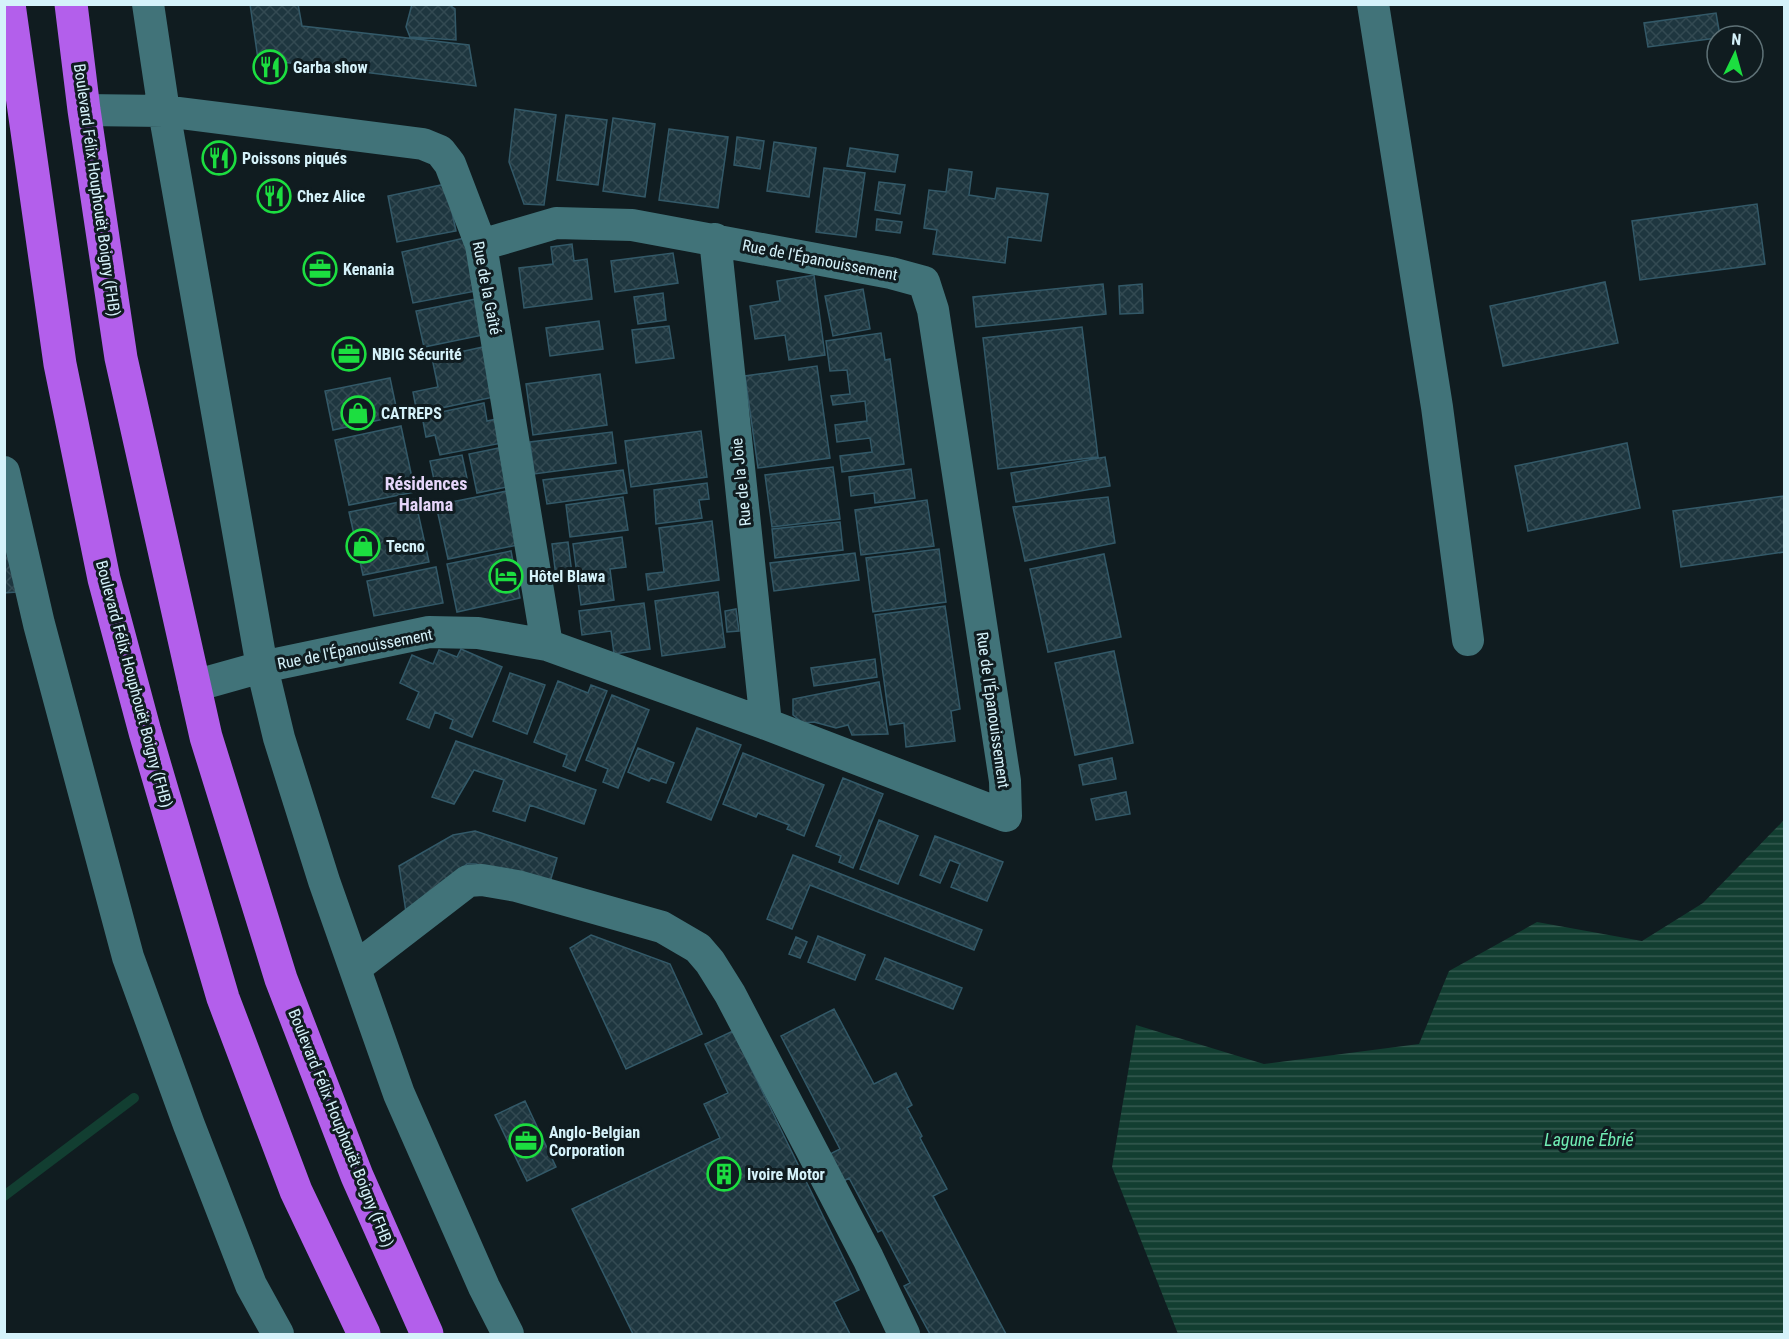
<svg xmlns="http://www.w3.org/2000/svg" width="1789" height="1339" font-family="'Roboto Condensed',sans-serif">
<defs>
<pattern id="water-rules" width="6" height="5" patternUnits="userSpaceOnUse" patternTransform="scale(1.5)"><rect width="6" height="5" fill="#123e31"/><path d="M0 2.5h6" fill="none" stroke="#345a50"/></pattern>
<pattern id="building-cross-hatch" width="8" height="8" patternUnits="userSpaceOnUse" patternTransform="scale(1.5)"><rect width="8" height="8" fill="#1e363f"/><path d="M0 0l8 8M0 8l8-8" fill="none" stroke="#334a52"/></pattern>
</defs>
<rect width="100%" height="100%" fill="#101c20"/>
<!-- water -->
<path fill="url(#water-rules)" d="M1784,820V1334H1178L1112,1167L1136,1025L1264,1064L1419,1044L1449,971L1537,922L1642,941L1703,903Z"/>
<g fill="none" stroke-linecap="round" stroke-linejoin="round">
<!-- stream -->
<path stroke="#123e31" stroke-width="10" d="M4,1196L134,1098"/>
</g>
<!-- building -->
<path fill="url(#building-cross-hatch)" stroke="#335968" stroke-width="1.5" d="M250,4H298L302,26L469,45L476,86L258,59Z
M412,4H448L455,9L456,40L410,37L406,27Z
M1716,13L1720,36L1717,38L1648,47L1644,23Z
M515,109L556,115L544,205L524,204L509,162Z
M566,115L607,120L598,185L557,180Z
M613,118L655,124L645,197L603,191Z
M669,129L728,137L718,208L659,200Z
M737,137L764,141L760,169L734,165Z
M774,142L816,148L809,197L767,191Z
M850,148L898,155L895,172L847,166Z
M824,168L865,173L856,237L816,232Z
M949,169L972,172L969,195L995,199L997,188L1048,194L1041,241L1008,237L1005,263L933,254L937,230L924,228L929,190L946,192Z
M879,182L905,185L900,214L875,210Z
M446,184L456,231L397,242L388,196Z
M1757,204L1765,264L1640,280L1632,221Z
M877,219L902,222L900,233L876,230Z
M465,238L476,291L413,303L402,252Z
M572,244L574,261L587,259L592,299L524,308L519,268L553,264L551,247Z
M673,253L678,283L615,292L611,261Z
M814,275L825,355L789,360L785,335L755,339L750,306L780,301L777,281Z
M1605,282L1618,343L1503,366L1490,306Z
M1103,284L1106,314L976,327L973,297Z
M1142,284L1143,313L1120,314L1119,286Z
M863,289L870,329L833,336L825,296Z
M663,293L666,320L638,324L634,297Z
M476,299L483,335L424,347L416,311Z
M599,321L603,349L550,356L546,328Z
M669,326L674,358L636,363L632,330Z
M1082,327L1098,457L998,469L983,338Z
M881,333L885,360L890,359L904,464L842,472L840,456L872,452L870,438L837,442L835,425L867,421L865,401L833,405L831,396L850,394L847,370L830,371L826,341Z
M483,347L494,397L417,413L413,392L438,387L432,358Z
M817,366L830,458L758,468L745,376Z
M600,374L607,425L533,435L526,384Z
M390,378L398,416L333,430L325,391Z
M484,403L487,421L497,419L502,443L440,455L435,435L426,437L422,416Z
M401,426L415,492L349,505L335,440Z
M701,431L707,477L631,487L625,441Z
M612,432L616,463L534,474L530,442Z
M1627,443L1640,508L1528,531L1515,466Z
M499,448L507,487L477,493L469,454Z
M462,455L468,483L436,489L430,461Z
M1105,457L1110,486L1016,502L1011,473Z
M833,467L840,519L772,527L765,475Z
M911,469L915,498L875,503L874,493L851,496L849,477Z
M623,470L627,493L547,504L543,480Z
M707,483L709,499L699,500L702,518L656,524L654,490Z
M507,491L518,545L448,559L436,505Z
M1784,496V552L1681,567L1673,511Z
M623,497L628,530L570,537L566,505Z
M1108,497L1115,543L1025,561L1013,507Z
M415,499L429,562L363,575L349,512Z
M927,500L934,546L861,555L855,510Z
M712,521L719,580L648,590L646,574L664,572L659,528Z
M840,522L843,550L775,558L772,529Z
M622,537L626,567L610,569L614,600L581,605L573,544Z
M568,542L572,574L556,577L552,544Z
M939,549L946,602L873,612L866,558Z
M4,551H12L16,592L4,593Z
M511,551L520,598L457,612L447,564Z
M855,553L859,580L774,591L770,563Z
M1104,554L1121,637L1048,652L1030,569Z
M436,567L443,603L374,616L367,581Z
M718,592L725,647L662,656L655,601Z
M644,603L650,649L614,654L611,631L582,635L579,611Z
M945,606L960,709L951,711L955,741L906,747L904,723L890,725L875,615Z
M736,609L739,631L727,632L725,611Z
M461,649L502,667L472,737L450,728L453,720L435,712L429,728L407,719L419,692L400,683L412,655L433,664L439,650L457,657Z
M1114,651L1133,743L1075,755L1055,663Z
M875,659L877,677L814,686L811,668Z
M510,673L545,685L527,734L493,721Z
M558,681L588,693L591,685L607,691L575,771L563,766L567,755L534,742Z
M879,682L888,734L852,735L848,725L836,728L814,722L803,723L793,715V699Z
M612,695L649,710L618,788L603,782L608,769L586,760Z
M697,728L741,745L711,820L667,802Z
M456,741L596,790L584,824L530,805L525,821L493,811L504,780L474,770L454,804L432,797Z
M638,748L674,763L666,783L651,778L649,781L628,772Z
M743,753L824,785L804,836L787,829L789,825L758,813L756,817L723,804Z
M1112,758L1116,779L1083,785L1079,765Z
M843,778L883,794L853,868L839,862L841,856L816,846Z
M1126,792L1130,814L1096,820L1091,799Z
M879,820L918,836L898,884L860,869Z
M475,831L557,858L548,889L476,864H467L406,912L399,866L453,835Z
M935,836L1003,862L987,901L951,887L960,864L950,860L940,883L920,875Z
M793,855L982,930L974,950L810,885L792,929L767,919Z
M591,935L670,964L702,1034L626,1069L570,948Z
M818,936L865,955L855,980L808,962Z
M796,937L807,942L800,958L789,954Z
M885,958L962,988L953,1009L876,979Z
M834,1009L874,1084L896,1073L912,1105L907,1108L922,1136L920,1138L947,1189L933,1196L1006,1334H930L904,1286L910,1283L882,1230L878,1232L849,1178L842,1182L828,1155L840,1149L781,1036Z
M733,1031L859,1290L834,1302L850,1334H633L572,1209L720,1138L704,1104L728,1093L705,1044Z
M525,1101L556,1167L527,1181L495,1115Z"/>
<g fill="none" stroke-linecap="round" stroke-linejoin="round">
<!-- minor -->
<path stroke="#417379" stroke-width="32" d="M148,4L164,111L262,667L279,738L324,881L399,1094L484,1287L508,1334
M1373,4L1437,407L1468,640
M84,110L164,111L423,144L440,151L450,164L481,245L547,645
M715,239L766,724
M4,472L39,624L128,957L189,1125L251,1285L278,1334
M194,686L262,667L429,632L478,633L547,645L766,724L1006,816L1005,781L933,310L924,282L891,273L632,225L556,223L481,245
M355,968L468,881L482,880L517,886L662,927L698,948L710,962L730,994L868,1258L904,1334"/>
<!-- highway -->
<path stroke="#b35feb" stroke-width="33" d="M9,4L60,364L104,579L145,732L223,998L296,1191L364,1334
M71,4L84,110L121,358L206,737L281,979L357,1176L427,1334"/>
</g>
<!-- icons -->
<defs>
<g id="restaurant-ring" transform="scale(1.725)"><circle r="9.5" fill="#101c20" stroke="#1cde40" stroke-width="1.5"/><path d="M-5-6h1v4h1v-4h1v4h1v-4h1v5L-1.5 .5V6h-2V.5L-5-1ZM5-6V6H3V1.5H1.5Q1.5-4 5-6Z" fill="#1cde40"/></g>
<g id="office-ring" transform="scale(1.725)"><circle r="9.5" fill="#101c20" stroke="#1cde40" stroke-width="1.5"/><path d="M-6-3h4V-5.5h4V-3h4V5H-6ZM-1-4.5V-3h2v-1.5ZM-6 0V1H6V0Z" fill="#1cde40"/></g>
<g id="shop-ring" transform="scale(1.725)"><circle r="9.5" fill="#101c20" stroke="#1cde40" stroke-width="1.5"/><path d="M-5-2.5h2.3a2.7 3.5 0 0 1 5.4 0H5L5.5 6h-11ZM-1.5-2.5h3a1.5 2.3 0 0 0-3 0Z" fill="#1cde40"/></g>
<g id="hotel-ring" transform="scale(1.725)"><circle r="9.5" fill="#101c20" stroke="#1cde40" stroke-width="1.5"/><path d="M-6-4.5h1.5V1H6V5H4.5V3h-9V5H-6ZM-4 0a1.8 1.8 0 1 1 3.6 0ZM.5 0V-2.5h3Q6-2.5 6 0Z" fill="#1cde40"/></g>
<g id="building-ring" transform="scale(1.725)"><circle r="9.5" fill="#101c20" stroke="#1cde40" stroke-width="1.5"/><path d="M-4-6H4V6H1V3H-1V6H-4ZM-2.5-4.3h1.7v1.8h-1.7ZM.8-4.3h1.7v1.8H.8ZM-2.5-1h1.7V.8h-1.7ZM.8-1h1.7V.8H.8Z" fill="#1cde40"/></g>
</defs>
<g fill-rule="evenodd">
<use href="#restaurant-ring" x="270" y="67"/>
<use href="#restaurant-ring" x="219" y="158"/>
<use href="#restaurant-ring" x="274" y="196"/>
<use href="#office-ring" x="320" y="269"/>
<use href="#office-ring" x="349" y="354"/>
<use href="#shop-ring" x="358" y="413"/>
<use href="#shop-ring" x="363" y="546"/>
<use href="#hotel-ring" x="506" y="576"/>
<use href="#office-ring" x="526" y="1141"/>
<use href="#building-ring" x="724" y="1174"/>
</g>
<g text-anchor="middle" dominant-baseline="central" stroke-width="6" stroke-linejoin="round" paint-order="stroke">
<!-- poi labels -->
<g font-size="16" font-weight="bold" fill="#d5f2fa" stroke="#101c20" text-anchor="start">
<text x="293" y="67">Garba show</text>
<text x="242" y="158">Poissons piqués</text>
<text x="297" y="196">Chez Alice</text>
<text x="343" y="269">Kenania</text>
<text x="372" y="354">NBIG Sécurité</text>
<text x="381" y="413">CATREPS</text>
<text x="386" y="546">Tecno</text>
<text x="529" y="576">Hôtel Blawa</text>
<text x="549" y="1132">Anglo-Belgian<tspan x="549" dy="18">Corporation</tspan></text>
<text x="747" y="1174">Ivoire Motor</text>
</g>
<!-- street labels -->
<g font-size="16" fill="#d5f2fa" stroke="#101c20">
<text transform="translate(97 190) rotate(82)">Boulevard Félix Houphouët Boigny (FHB)</text>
<text transform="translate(820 260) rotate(11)">Rue de l'Épanouissement</text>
<text transform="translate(487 288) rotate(79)">Rue de la Gaîté</text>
<text transform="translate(741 482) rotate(-96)">Rue de la Joie</text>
<text transform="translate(355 649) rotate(-11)">Rue de l'Épanouissement</text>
<text transform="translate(134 684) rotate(75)">Boulevard Félix Houphouët Boigny (FHB)</text>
<text transform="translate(993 710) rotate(82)">Rue de l'Épanouissement</text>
<text transform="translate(341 1128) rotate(68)">Boulevard Félix Houphouët Boigny (FHB)</text>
</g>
<!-- neighbourhood labels -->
<g font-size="18" font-weight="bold" fill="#e6d6fa" stroke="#101c20">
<text x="426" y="483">Résidences<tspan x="426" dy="21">Halama</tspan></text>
</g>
<!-- water labels -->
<g font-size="18" font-style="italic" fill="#70edb4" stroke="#101c20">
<text x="1589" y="1139">Lagune Ébrié</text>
</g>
</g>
<!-- border -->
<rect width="1789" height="1339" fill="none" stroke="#d5f2fa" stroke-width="12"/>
<!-- north arrow -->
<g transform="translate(1735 54) rotate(5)"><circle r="28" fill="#101c20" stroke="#5f7277" stroke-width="1.5"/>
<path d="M0-4.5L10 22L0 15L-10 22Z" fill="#1cde40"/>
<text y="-9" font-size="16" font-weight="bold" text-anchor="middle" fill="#d5f2fa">N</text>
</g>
</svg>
